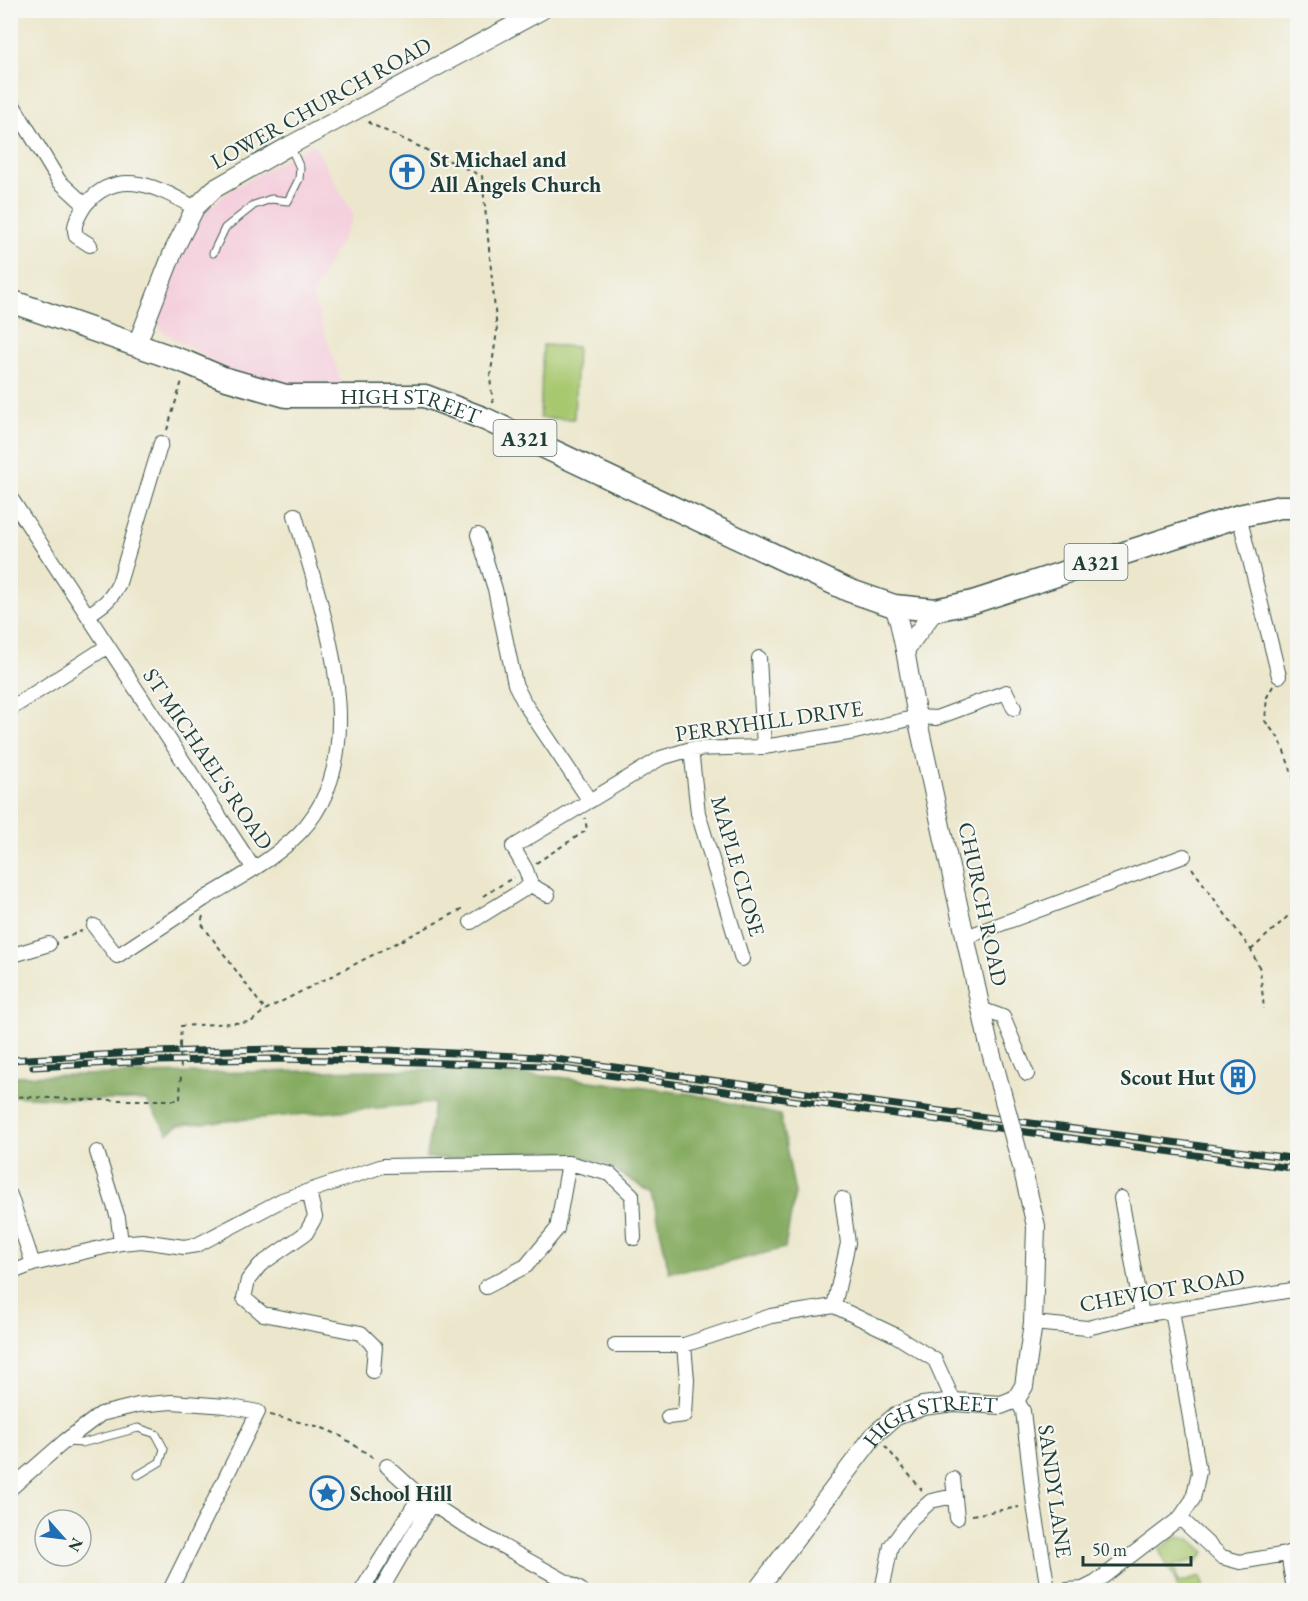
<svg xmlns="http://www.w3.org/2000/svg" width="1308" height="1601" font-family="'EB Garamond',serif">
<rect width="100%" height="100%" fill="#f6f6f2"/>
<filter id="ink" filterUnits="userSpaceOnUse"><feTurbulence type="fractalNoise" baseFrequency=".0167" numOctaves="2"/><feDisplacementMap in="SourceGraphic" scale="12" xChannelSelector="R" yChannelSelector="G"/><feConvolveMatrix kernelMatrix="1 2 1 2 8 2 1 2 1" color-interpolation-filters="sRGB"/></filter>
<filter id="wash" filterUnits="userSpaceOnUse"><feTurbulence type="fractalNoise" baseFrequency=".008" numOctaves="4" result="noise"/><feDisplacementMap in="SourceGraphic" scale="24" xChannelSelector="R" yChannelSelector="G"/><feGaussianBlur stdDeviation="1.35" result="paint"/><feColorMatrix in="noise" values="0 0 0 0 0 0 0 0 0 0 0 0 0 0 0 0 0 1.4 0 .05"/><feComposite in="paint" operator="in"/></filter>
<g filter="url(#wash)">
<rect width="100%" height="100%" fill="#ece7cc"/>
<!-- built -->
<path fill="#f4cfdd" d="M313,143L354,216L312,295L343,387H287L224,369L168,335L162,331L158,323L160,313L182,254L200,217L206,210L229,191Z"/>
<!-- green -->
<path fill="#a8c870" stroke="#648252" stroke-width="1.5" d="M543,345L577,347L574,419L540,418Z
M1176,1537L1190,1539L1205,1552L1197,1562L1196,1560L1174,1565L1178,1583L1201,1577L1204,1590H1178L1175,1580L1159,1550Z"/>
<!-- forest -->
<path fill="#86ac62" stroke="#52744b" stroke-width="1.5" d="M440,1069L559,1077L692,1094L780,1115L795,1193L785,1248L714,1266L669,1272L652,1193L602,1162L549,1151L452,1159L426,1158L434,1103L179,1125L168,1133L146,1100H88L11,1096L10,1076Z"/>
</g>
<g filter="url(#ink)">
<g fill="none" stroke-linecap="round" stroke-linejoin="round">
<!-- service casing -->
<g stroke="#3e564b" stroke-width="9">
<path id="service" d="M213,253L225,228L254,205L271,199L288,201L299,179L300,168L291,148
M67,1442L82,1443L138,1428L156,1434L164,1449L160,1462L138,1475"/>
</g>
<!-- minor casing -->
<g stroke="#3e564b" stroke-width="16">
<path id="minor" d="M13,105L59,181L85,205
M90,245L76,236C76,233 74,230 75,227C75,222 83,207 87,203C119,166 160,188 195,208
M10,497L254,869
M1239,516L1279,676
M478,535L495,589L515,684L525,704L590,801
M88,615C103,605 111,600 119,583L161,443
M759,658L764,747
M10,709L108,646
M691,749L698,813L742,959
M548,895L531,885L526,870L513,847L661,758L691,749L764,747L855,732L917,717L936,718L1006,692L1014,708
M471,922L531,885
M94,926L117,956C146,937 175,918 204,899C233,881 266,864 291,841C381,763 322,611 295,515
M966,937L1184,856
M10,956L49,944
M981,1009L1003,1017L1027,1074
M97,1152L118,1218L121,1243
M309,1191L315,1217L306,1233L260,1265L248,1280L244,1298L263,1314L361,1333L375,1347L373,1371
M10,1195L33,1264
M1121,1198L1142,1315
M10,1273L33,1264L121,1243L142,1241L184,1247L197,1245L282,1200L383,1166L569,1163L610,1174L632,1195L634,1238
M486,1287L526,1266L557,1229L569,1163
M834,1306L848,1243L842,1199
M1033,1323L1087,1328L1142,1315L1298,1289
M615,1345H684L771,1316L834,1306L895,1335L935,1360L954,1402
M1016,1399L1023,1411L1034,1505L1048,1590
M668,1417L685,1415L687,1380L684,1345
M387,1466L420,1496L461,1523L581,1590
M953,1479L957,1518
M10,1489L65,1441L101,1414L138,1405L172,1402L226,1406L258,1412L170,1590
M1180,1518L1222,1557L1240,1562L1298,1552
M1288,1553L1294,1590
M362,1590L420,1496
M381,1590L431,1504
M882,1590L891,1546L911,1519L931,1501L954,1496
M1067,1590L1083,1589L1095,1583L1180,1518L1193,1499L1199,1472L1172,1310"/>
</g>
<!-- tertiary casing -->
<g stroke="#3e564b" stroke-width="20">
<g id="tertiary">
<path d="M137,344L173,252L195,208L214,189L289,146L542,10"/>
<path d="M894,606L899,622L905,650L917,717L988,1041L1000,1086"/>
<path d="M905,650L935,610"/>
<path id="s1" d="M757,1590L875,1434L896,1416L923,1406L954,1402L1001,1405L1016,1399L1024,1386L1033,1323L1036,1226L1022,1167"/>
</g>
</g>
<!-- primary casing -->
<g stroke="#3e564b" stroke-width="25">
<g id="primary">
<path id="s2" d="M10,301L188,363L223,378L286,396H425L485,419L848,590L894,606L935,610L973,602L1239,516L1280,507H1298"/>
</g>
</g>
<!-- path -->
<path stroke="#3e564b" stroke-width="2" stroke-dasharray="4.5 4.5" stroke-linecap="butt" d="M369,121V123L482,176L497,331L490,378L493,403
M167,430L182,381
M1273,686L1267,697L1265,721L1280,740L1298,790
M1298,818H1295L1298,823
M536,863L587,830L585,818
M1192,868L1251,950L1260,969L1264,1009
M483,896L514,877
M203,916L201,923L265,1010
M62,938L82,931
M1251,950L1298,907
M180,1045L181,1026L251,1022L265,1010L463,909
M10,1096L88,1100H180L181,1072
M270,1415L320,1427L339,1435L374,1458
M885,1446L922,1490
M972,1515L1019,1507"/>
<!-- service -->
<use href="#service" stroke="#fff" stroke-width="7"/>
<!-- minor -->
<use href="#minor" stroke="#fff" stroke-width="14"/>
<!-- tertiary -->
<use href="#tertiary" stroke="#fff" stroke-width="18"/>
<!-- primary -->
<use href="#primary" stroke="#fff" stroke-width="22"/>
<!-- rail casing -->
<g stroke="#1f3d34" stroke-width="7">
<path id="rail" d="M10,1060L155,1052L274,1049L388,1050L540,1057L1298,1159
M33,1067L154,1061L272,1059L386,1061L542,1066L1298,1169"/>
</g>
<!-- rail -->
<use href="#rail" stroke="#f6f6f2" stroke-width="4.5" stroke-dasharray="14" stroke-linecap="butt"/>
<!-- tertiary-bridge casing -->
<g stroke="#3e564b" stroke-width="20" stroke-linecap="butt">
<path id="tertiary-bridge" d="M1000,1086L1022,1167"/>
</g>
<!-- path-bridge -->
<path stroke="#3e564b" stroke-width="2" stroke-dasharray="4.5 4.5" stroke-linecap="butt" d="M180,1045L181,1072"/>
<!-- tertiary-bridge -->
<use href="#tertiary-bridge" stroke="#fff" stroke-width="18"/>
</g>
</g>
<!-- icons -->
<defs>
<g id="church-ring" transform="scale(1.725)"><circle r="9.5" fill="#f6f6f2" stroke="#1f6fb2" stroke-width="1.5"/><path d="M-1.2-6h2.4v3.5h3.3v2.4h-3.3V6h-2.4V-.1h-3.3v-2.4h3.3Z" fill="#1f6fb2"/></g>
<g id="building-ring" transform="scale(1.725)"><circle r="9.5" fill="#f6f6f2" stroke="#1f6fb2" stroke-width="1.5"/><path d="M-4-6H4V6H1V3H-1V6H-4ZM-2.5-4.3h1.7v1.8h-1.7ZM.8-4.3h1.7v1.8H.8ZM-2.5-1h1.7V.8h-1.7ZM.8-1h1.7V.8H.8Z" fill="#1f6fb2"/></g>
<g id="sight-ring" transform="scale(1.725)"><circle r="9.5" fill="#f6f6f2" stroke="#1f6fb2" stroke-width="1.5"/><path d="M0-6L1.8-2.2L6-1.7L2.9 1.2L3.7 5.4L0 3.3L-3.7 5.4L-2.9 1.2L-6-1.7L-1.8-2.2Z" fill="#1f6fb2"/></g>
</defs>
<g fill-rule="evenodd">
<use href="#church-ring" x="407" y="172"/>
<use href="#building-ring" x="1238" y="1077"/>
<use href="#sight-ring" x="327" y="1493"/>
</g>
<g text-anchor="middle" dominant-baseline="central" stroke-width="4.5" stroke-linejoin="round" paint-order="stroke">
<!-- shield labels -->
<g fill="#f6f6f2" stroke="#60746d" stroke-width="1.5">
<rect x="493.5" y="420" width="63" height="36" rx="4.5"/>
<rect x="1064.5" y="544" width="63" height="36" rx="4.5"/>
</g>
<g font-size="21" font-weight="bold" fill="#1f3d34">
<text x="525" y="438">A321</text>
<text x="1096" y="562">A321</text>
</g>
<!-- street labels -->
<g font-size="22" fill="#1f3d34" stroke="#f6f6f2">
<text transform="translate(321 103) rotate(-29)">LOWER CHURCH ROAD</text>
<text stroke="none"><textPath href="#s2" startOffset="418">HIGH STREET</textPath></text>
<text transform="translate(769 721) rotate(-8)">PERRYHILL DRIVE</text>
<text transform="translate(208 759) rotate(56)">ST MICHAEL'S ROAD</text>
<text transform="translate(738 866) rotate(74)">MAPLE CLOSE</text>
<text transform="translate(983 904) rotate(78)">CHURCH ROAD</text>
<text transform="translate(1162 1290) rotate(-10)">CHEVIOT ROAD</text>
<text stroke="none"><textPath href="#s1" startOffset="255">HIGH STREET</textPath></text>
<text transform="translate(1055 1491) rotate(82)">SANDY LANE</text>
</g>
<!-- poi labels -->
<g font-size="22" font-weight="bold" fill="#1f3d34" stroke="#f6f6f2" text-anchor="start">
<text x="430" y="159">St Michael and<tspan x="430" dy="25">All Angels Church</tspan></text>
<text x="1215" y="1077" text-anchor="end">Scout Hut</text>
<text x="350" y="1493">School Hill</text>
</g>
</g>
<!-- margin -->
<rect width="1308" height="1601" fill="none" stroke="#f6f6f2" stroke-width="36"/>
<!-- north arrow -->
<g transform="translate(63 1538) rotate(118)"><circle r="28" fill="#f6f6f2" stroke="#a0aca6" stroke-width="1.5"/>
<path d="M0-4.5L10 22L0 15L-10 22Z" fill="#1f6fb2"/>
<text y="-9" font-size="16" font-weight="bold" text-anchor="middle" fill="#1f3d34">N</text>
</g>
<!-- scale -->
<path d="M1083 1556v9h108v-9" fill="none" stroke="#1f3d34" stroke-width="3"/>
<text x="1092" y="1556" font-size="18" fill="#1f3d34" stroke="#f6f6f2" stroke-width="4.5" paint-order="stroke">50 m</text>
</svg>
